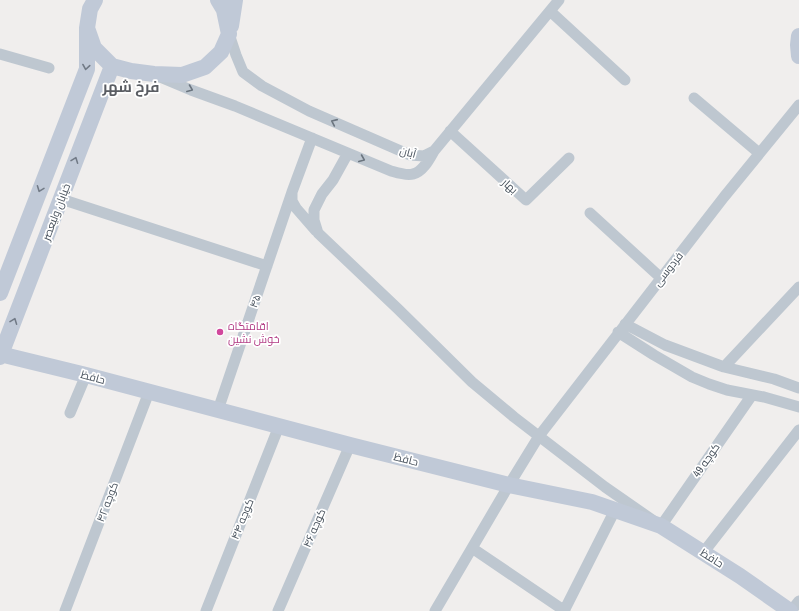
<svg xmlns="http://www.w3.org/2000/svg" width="799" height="611" font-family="'Archivo Narrow',Cairo,sans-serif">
<rect width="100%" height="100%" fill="#f0eeed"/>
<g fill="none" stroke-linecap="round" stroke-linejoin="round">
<!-- street -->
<path stroke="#bec7d0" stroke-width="11" d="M550,11L625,80
M229,34L236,55L243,72L262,86L309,111L410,155L424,156L434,151L559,0
M0,54L49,68
M160,77L191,90L235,106L391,171C398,173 407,176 413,174C423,172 430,158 434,151
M694,98L759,153
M450,131L526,200L569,158
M312,138L292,192V201L296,208L316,231
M348,153L333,180L322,194L314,210V220L318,233L398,309L472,382L514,417L605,487L661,526L752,395
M61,199L267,266
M590,213L661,278
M625,324L665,345L724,367L774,379L799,388
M618,332L654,355L692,377L709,384L727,390L764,397L799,407
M724,367L799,287
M218,410L292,192
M70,413L86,375
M472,548L565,611
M703,553L799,430
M65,611L149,392
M206,611L279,426
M278,611L350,445
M435,611L509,485L539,436L724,197L799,105
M564,611L615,510
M791,611L799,601"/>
<!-- secondary -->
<path stroke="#c0c9d7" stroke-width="16" d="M95,0L90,9L87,28L94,48L112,66L131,71L154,74L182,75L205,67L221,52L229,34L224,10L218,0
M231,26L235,0
M799,36L798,45L799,56
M0,293L87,69V28
M0,354L86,375L350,445L509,485L592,502L661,526L740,576L790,611
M0,357L112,66"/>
</g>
<!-- one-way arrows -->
<defs><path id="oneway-chevron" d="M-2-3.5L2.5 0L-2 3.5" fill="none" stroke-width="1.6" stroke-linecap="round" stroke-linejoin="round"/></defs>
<g stroke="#717a86">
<use href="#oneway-chevron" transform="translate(86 67) rotate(99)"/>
<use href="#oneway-chevron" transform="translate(75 160) rotate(-69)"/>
<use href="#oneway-chevron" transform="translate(40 189) rotate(111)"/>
<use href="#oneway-chevron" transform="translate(14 321) rotate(-69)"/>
</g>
<g stroke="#6a747e">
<use href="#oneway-chevron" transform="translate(190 89) rotate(22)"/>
<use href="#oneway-chevron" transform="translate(334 122) rotate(-156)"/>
<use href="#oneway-chevron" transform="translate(362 159) rotate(23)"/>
</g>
<!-- markers -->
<circle fill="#d1479c" stroke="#fff" stroke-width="1.5" cx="220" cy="332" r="4"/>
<g text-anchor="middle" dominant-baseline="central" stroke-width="3.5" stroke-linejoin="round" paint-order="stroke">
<!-- street labels -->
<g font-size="11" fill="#46505b" stroke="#fff">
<text transform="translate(408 152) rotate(15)">آبان</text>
<text transform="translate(510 186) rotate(42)">بهار</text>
<text transform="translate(56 212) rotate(-69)">خیابان ولیعصر</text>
<text transform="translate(668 269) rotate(-52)">فردوسی</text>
<text transform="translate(255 301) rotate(-71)">۴۵</text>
<text transform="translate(93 377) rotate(15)">حافظ</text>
<text transform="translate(406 459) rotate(14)">حافظ</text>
<text transform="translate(706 460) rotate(-55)">کوچه 49</text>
<text transform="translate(107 502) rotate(-69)">کوچه ۴۲</text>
<text transform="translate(242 519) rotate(-68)">کوچه ۴۴</text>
<text transform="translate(314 528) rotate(-67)">کوچه ۴۶</text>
<text transform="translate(712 558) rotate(32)">حافظ</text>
</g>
<!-- hotel labels -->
<g font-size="11" fill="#b23c85" stroke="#fff" text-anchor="start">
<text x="228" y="326">اقامتگاه<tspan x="228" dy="13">خوش نشین</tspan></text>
</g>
<!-- district labels -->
<g font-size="15" font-weight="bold" fill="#5a5d63" stroke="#fff">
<text x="131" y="86">فرخ شهر</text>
</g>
</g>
</svg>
